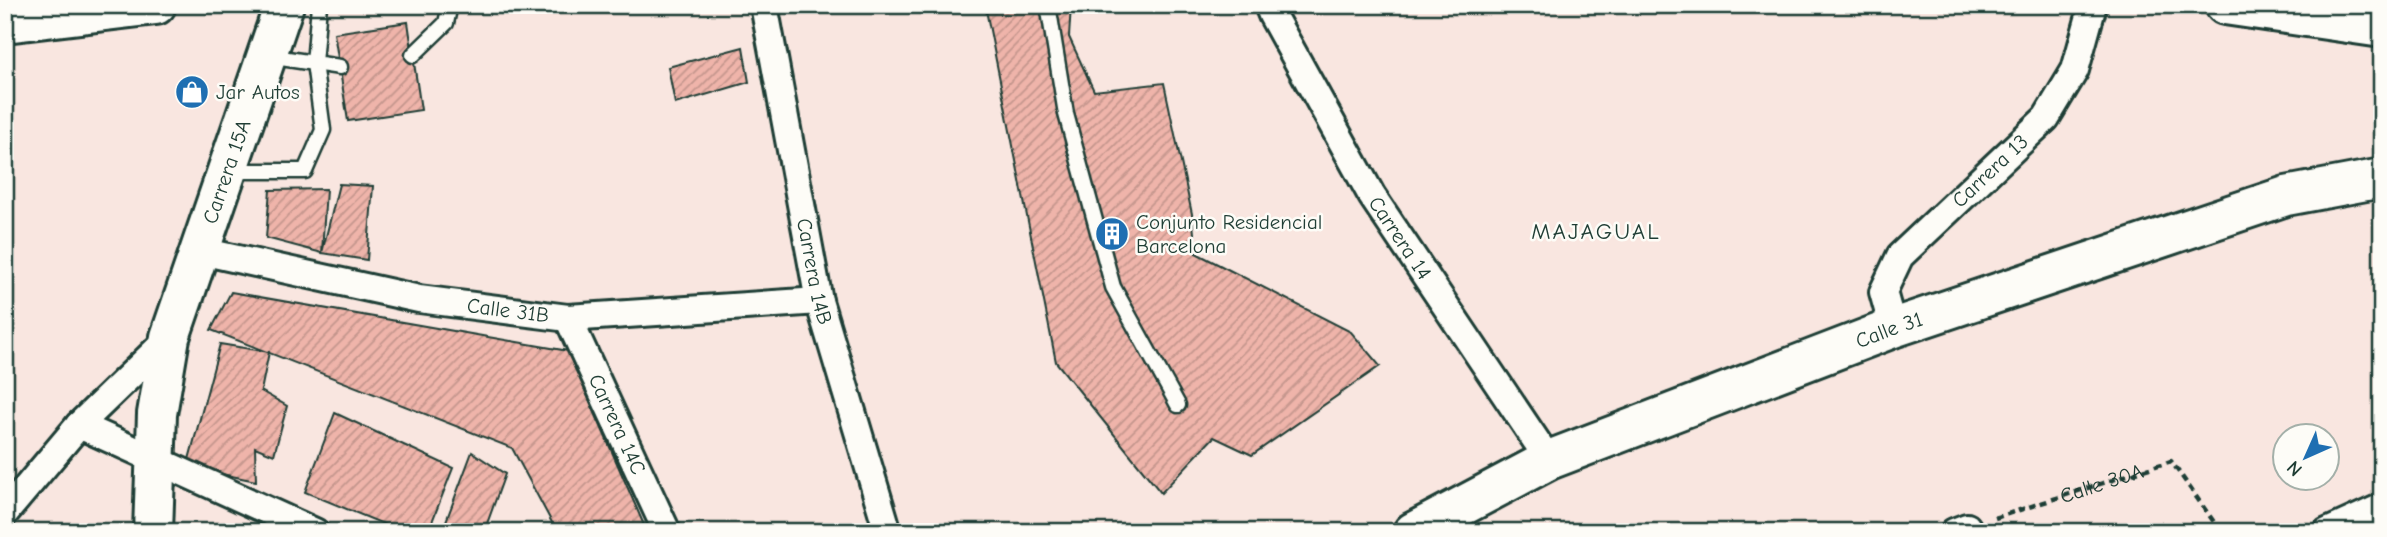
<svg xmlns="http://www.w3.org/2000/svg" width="2387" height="537" font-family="'Comic Neue',sans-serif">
<defs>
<pattern id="building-hatch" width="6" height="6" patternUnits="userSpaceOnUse" patternTransform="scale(1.75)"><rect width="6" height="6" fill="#efb4aa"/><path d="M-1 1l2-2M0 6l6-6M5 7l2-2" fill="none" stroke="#c1948b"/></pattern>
</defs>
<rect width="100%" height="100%" fill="#f9e6e0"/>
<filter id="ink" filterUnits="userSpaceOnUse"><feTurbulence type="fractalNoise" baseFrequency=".0143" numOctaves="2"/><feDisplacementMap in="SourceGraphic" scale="14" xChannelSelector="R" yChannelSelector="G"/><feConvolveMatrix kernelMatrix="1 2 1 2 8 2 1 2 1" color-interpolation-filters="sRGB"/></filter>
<g filter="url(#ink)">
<!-- building -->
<path fill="url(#building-hatch)" stroke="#1f3d34" stroke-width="2" d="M985,5H1071L1069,37L1094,91L1164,83L1192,214L1196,253L1351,332L1380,366L1252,455L1214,437L1161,493L1056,362Z
M408,22L421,110L348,121L334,33Z
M743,47L749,82L675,104L668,67Z
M339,184L373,186L367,260L322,253Z
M326,189L322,253L266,238L270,190Z
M231,292L568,351L647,532H557L512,448L211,330Z
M220,344L269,352L261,391L287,406L274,455L255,447L256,481L187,467Z
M335,413L453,468L428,532H403L305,492Z
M472,452L505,474L484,532H442Z"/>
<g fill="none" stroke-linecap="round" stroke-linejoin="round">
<!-- lane casing -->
<g stroke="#1f3d34" stroke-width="19">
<path id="lane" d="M1048,5L1066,114L1113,287L1178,405
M413,55L446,23L450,5
M268,56L340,67
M229,171H305L323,130L314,63L319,5"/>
</g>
<!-- street casing -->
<g stroke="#1f3d34" stroke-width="32">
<g id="street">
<path id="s2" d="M764,5L819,301L888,532"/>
<path id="s3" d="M1268,5L1272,15L1372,196L1549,460"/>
<path id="s4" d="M201,251L419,299L568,318L819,301"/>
<path id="s5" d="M568,318L667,532"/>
<path id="s6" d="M1893,328L1883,292L1900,256L2046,118L2075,70L2093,5"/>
<path d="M79,425L315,532"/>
<path d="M5,513L79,425L170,337"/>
<path d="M1954,532L1967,527"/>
<path d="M2327,532L2382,507"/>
</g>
</g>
<!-- secondary casing -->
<g stroke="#1f3d34" stroke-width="44">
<g id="secondary">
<path d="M2225,5L2382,28"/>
<path d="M5,23L156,5"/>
<path id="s7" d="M153,532L157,414L170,337L284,5"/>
<path id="s8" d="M1413,532L1549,460L1893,328L2286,196L2382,178"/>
</g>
</g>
<!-- path -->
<path stroke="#1f3d34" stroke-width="4.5" stroke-dasharray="7 5" stroke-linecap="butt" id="s1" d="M1995,518L2171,461L2221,532"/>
<!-- lane -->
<use href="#lane" stroke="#fdfcf7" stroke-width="14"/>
<!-- street -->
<use href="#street" stroke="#fdfcf7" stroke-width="26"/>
<!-- secondary -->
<use href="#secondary" stroke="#fdfcf7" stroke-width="38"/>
</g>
</g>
<!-- icons -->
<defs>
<g id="shop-disc" transform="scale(1.75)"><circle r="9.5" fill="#1f6fb2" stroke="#fdfcf7"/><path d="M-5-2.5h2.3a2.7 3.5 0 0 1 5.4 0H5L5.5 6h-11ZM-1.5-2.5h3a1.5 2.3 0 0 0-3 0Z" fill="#fff"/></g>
<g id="building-disc" transform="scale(1.75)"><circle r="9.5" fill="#1f6fb2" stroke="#fdfcf7"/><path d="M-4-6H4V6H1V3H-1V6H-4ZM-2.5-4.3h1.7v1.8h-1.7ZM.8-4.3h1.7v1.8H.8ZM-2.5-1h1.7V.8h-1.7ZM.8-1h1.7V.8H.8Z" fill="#fff"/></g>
</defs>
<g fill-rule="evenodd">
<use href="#shop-disc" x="192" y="92"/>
<use href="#building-disc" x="1112" y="234"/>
</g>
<g text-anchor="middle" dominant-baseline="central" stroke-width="5" stroke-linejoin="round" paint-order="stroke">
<!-- poi labels -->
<g font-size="21" fill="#1f3d34" stroke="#fdfcf7" text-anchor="start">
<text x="216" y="92">Jar Autos</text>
<text x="1136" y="222">Conjunto Residencial<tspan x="1136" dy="24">Barcelona</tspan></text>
</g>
<!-- street labels -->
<g font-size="21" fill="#1f3d34" stroke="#fdfcf7">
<text stroke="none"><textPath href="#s7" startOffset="371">Carrera 15A</textPath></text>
<text stroke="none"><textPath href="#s6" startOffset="201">Carrera 13</textPath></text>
<text stroke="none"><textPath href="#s3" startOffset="268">Carrera 14</textPath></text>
<text stroke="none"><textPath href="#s2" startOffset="271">Carrera 14B</textPath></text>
<text stroke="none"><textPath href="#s4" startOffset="313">Calle 31B</textPath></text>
<text stroke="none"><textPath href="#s8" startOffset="518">Calle 31</textPath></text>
<text stroke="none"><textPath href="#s5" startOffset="117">Carrera 14C</textPath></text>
<text stroke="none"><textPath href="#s1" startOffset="112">Calle 30A</textPath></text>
</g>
<!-- neighbourhood labels -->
<g font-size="23" letter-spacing="2" fill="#1f3d34" stroke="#fdfcf7">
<text x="1596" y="231">MAJAGUAL</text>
</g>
</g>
<!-- margin -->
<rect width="2387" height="537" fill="none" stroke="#fdfcf7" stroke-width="28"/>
<rect x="14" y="14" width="2359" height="509" fill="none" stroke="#1f3d34" stroke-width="2.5" filter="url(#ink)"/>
<!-- north arrow -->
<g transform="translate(2306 457) rotate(225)"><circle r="33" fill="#fdfcf7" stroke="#a4b0a9" stroke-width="2"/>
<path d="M0-5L12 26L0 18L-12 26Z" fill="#1f6fb2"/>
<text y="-10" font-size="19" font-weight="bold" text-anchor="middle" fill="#1f3d34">N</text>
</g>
</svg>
